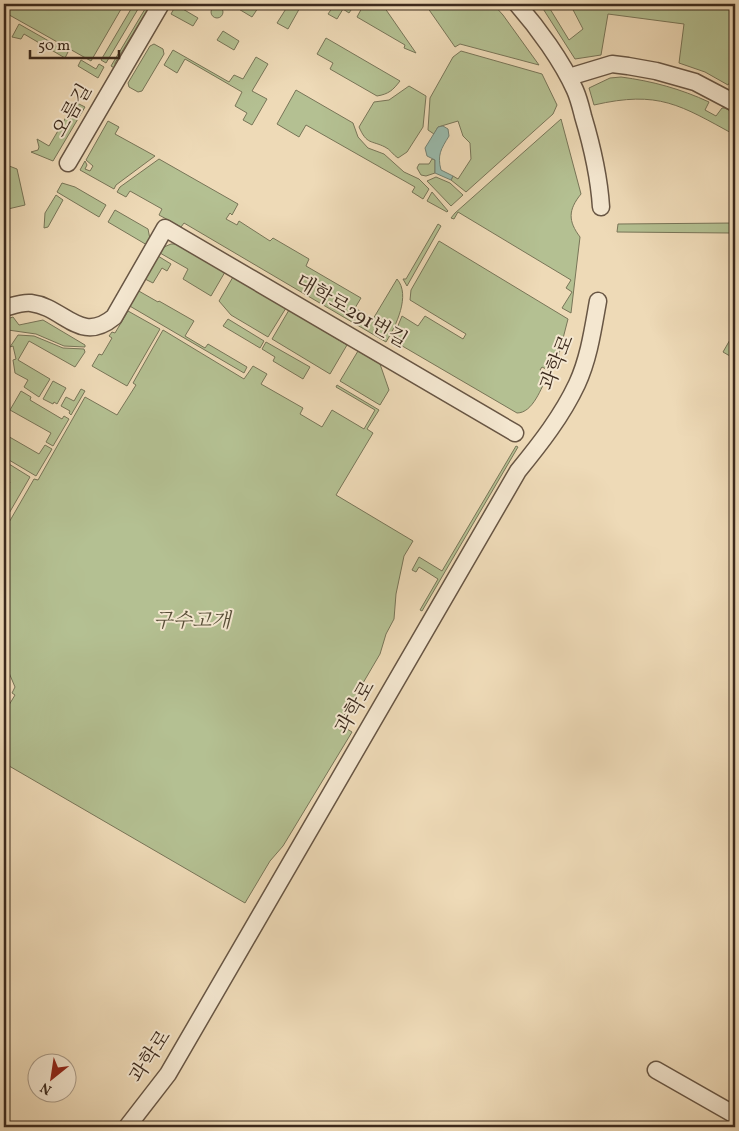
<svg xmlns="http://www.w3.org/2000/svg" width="739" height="1131" font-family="Vollkorn,'Noto Serif KR',serif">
<rect width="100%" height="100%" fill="#eedab7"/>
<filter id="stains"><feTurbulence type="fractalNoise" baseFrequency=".004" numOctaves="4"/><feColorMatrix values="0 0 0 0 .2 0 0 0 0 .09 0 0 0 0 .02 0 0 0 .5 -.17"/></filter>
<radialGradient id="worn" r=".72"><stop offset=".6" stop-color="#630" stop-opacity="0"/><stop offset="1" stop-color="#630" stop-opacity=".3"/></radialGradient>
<!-- green -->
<path fill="#b4c092" stroke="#787558" d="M4,4H124L91,61L4,12Z
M134,4H141L106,63L101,60Z
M148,4H151L115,63L116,69L111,66Z
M240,4H251L258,8L252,17L237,8Z
M289,4H302L288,29L277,23Z
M335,4H355L349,13L343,9L337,19L328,14Z
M364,4H382L416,53L404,48L405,45L357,17Z
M425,4H493L503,15L539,65L460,44L455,47Z
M540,4H547L569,40L583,29L570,4H735V73L728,85L705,72L679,63L684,24L608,14L601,55L575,59Z
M176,5L198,18L193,26L171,14Z
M211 12a6 6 0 1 1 12 0a6 6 0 1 1-12 0Z
M19,24L68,52L65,58L24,34L21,39L12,37Z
M223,31L239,41L234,50L217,40Z
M326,38L400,81C393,90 389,94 377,96L330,69L333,63L317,54Z
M154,44L163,49L164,54L142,91L138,92L129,87L128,83L150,46Z
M173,50L229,82L234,75L243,79L256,57L268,64L252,91L267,99L252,125L243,120L247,113L235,106L242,92L185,59L177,73L164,65Z
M461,51L542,74L557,105L553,114L466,192L451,180L453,176L458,179L471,159L470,143L463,136L458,121L438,127L434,134L428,130L430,98L453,57Z
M81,60L96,69L99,64L104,67L98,78L78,66Z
M621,77C652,81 681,89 709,102L705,110L716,116L722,108H725L735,114V135C680,105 659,90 594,105L589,88L610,78Z
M409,86L426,96L423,127L407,152L398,158C393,155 390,149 385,147C371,140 367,145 359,127L374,102L389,100Z
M296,90L353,123L358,137L368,148L384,154L404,172L419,179L429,189L423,199L412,192L415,187L306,125L299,137L277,124Z
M75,102L85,107L53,161L31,152L38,150L39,147L37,139L49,146Z
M561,119L581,194C568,210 568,221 580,237L571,313L562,308L572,292L566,288L571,280L458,212L454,219L451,218L455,213Z
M108,121L119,127L115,134L155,156L116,185L114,189L80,170L85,161L87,165L85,169L90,171L93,166L86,160Z
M159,159L238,204L232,215L230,213L226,219L237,225L239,221L270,241L273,238L309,259L306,266L361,298L355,308L373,319L397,279C411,295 396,326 386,342L184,223L181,227L159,215L162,209L130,191L126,197L117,192L120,187Z
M432,159L435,160V173L426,176L421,175L417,168L419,164H429Z
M4,164L17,169L25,205L8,209L4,206Z
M436,177L450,183L463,195L451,206L427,181Z
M62,183L75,187L106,205L99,217L57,192Z
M432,192L448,211L447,212L427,201Z
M56,195L63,200L48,227L44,228L45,213Z
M115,210L148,229L150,239L147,245L108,222Z
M735,223V235L730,233L617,232L618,224Z
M438,224L441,226L407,286L403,279H406Z
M439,241L568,319L559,354L550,371L542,367L540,370L548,375C541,388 533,413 517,413L392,340L402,316L418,326L425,316L463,339L466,334L410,300L411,290Z
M171,244H177L225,272L211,296L183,279L188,269L160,253L164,247Z
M158,256L171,264L167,271L162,268L153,283L145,279Z
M233,277L286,308L268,337L231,315L219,301Z
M137,290L158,302L159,301L194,321L185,336L205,348L208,344L247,367L244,373L128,305Z
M289,310L347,345L330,374L272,339Z
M128,311L160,329L127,386L92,366L99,354L102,355L112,338L109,336L112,332L115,333Z
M13,317L19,325L43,320L85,345V347L64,346L36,334L8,330L7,319Z
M228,319L264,341L260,348L223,326Z
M163,330L244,379L253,366L267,374L261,384L303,408L300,414L322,427L332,410L364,429L375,410L336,387L337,385L379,410L367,429L373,433L336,495L413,541L404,556L396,594L394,619L386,634L380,654L339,724L352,732L283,846L270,861L245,903L4,763V710H6L15,695L12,693L15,687L4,661V531L34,479L38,480L85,397L117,415L136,385L133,383Z
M735,331V359L723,352Z
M18,335L34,336L63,348L84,349L85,352L75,367L29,341L18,360L50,379L39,397L24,387L28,380L15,373L13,360L16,359L13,346L10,347Z
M266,342L310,367L303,379L273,361L275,357L262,349Z
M358,351L380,364L389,390L380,405L340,381Z
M53,381L66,388L57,404L54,402L53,404L43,399Z
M81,389L85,391L71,415L69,413L70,411L61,406L66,397L74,401Z
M21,391L31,397L30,400L62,419L64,416L69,419L53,446L46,442L51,433L10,410Z
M6,435L39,454L45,445L52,449L36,476L4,457V439Z
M516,446L518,447L422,611L420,610L438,579L419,567L416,572L412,570L419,557L442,571Z
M9,464L30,477L4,522V494L10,482L4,478V473Z"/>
<!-- water -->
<path fill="#99bbad" stroke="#748173" d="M443,126L448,129L449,136C441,149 437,155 441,170L453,176L451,180L435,173V160L427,156L425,148L438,127Z"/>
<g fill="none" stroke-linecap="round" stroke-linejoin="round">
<!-- minor casing -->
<g stroke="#685644" stroke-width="19">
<path id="minor" d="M517,4C538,28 562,61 575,90C579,99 581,108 583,116C592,146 599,176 601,207
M569,77L612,64L628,66L656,71L695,82L735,103
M68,163L161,4
M4,308C12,306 22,302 31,303C64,307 80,345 114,317L165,228L515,433
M656,1070L735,1115
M127,1127L168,1074L518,471C540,444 562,416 577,384C589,358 593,329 598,301"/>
</g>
<!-- minor -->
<use href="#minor" stroke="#f4e7d0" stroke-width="16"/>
</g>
<g text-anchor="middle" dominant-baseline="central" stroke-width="4" stroke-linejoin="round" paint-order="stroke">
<!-- street labels -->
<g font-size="20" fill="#3c2a1d" stroke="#f4e7d0">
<text transform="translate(73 111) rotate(-60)">오름길</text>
<text transform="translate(351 312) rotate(30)">대학로291번길</text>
<text transform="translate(558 363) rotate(-68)">과학로</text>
<text transform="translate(356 708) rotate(-60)">과학로</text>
<text transform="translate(151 1057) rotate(-57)">과학로</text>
</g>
<!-- park labels -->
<g font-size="20" font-style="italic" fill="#5a503a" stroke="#f4e7d0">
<text x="192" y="622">구수고개</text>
</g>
</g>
<!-- margin -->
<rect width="739" height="1131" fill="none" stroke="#eedab7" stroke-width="20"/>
<rect x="5" y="5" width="729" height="1121" fill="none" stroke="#3c2a1d" stroke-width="2.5"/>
<rect x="10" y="10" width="719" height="1111" fill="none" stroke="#3c2a1d"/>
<!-- north arrow -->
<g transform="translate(52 1078) rotate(210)"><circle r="24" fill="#f4e7d0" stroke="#aa9b88"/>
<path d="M0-4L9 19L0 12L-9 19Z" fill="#8f2418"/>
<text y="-8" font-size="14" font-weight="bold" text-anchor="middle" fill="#3c2a1d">N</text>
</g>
<!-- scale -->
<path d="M30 50v8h89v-8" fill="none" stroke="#3c2a1d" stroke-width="2.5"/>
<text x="38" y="50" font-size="15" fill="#3c2a1d" stroke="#f4e7d0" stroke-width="4" paint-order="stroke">50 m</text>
<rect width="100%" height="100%" filter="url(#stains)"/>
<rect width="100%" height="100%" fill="url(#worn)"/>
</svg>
